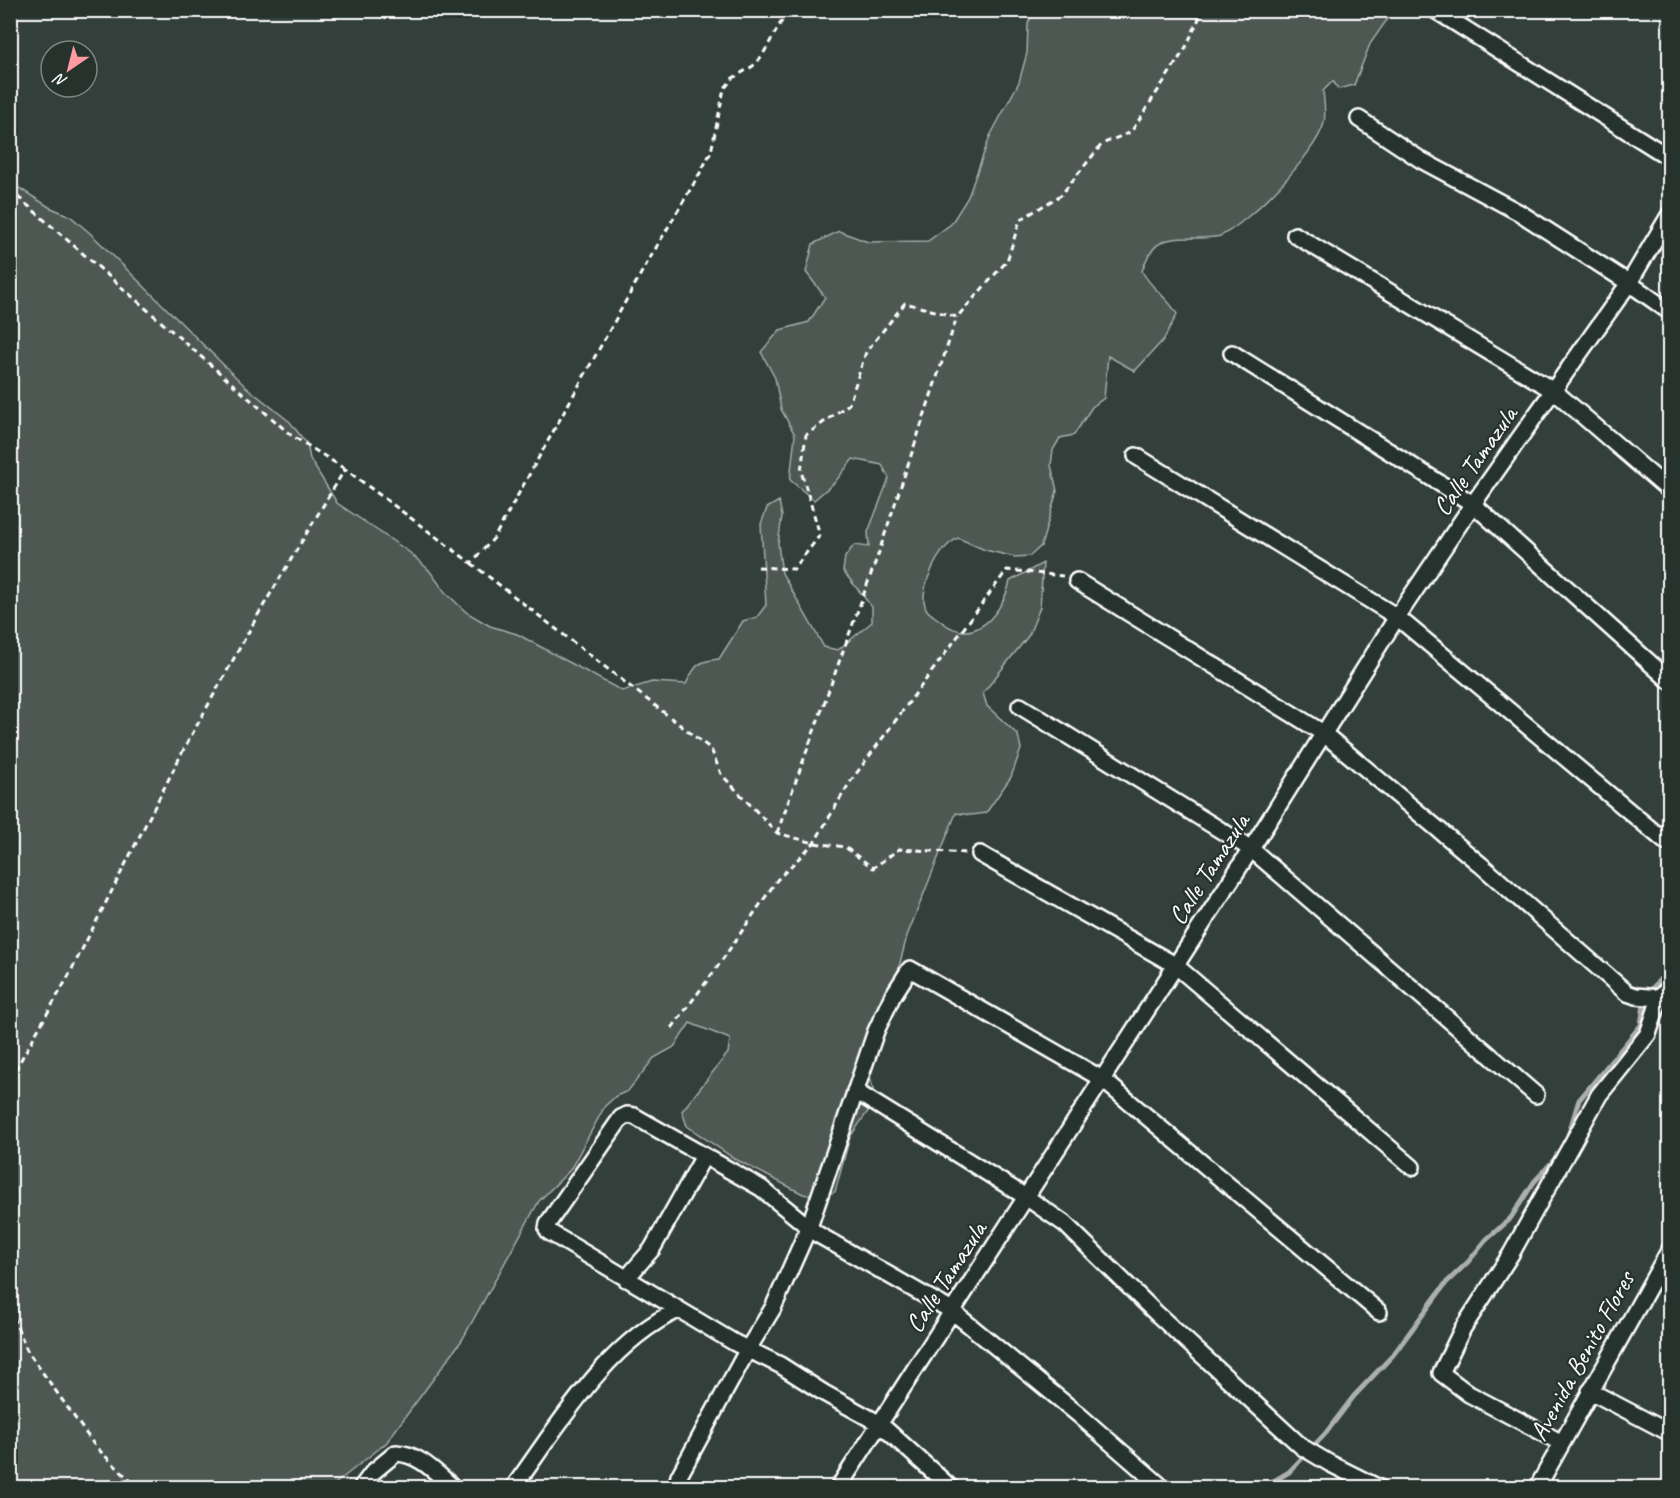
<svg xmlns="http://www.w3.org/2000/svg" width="1680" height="1498" font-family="Caveat,sans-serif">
<rect width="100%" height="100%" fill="#333f3a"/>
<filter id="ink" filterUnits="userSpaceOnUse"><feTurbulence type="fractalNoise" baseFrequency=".0167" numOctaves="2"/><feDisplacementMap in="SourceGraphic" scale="12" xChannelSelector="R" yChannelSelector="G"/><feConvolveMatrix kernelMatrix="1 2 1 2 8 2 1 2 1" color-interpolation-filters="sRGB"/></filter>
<g filter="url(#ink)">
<!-- green -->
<path fill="#4d5853" stroke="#a6aca9" stroke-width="1.5" d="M1033,11H1393L1370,44L1354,85L1338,89L1333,81L1323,91C1324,101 1326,113 1324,123C1316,154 1249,223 1220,236C1214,238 1208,237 1202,238C1169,238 1153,236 1142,271C1151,289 1167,296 1177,314L1164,339L1135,371L1108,356L1104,398L1092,407L1074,435L1060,438L1053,450L1051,465L1057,491L1041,546L1030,556L1015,557L985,550L958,538C955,540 950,543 947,546C935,558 917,594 927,610C930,614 937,618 942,622C975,648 1003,612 1010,581L1043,563L1040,607L1029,635L983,693L987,706L1018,735L1021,749L1011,777L986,813L971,815L956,813L907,936L896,978L868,1067L874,1094L871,1107L850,1137L835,1192L818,1197L803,1194L735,1159L687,1126L682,1111L728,1053L730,1039L690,1023L674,1047L654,1058L628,1091L616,1096L605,1106L570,1170L539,1201L462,1340L386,1443L331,1487H11L10,182L49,207L70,216L91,234L246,387L290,422L307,444L310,459L337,503L409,552L429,570L445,592L466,612L490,626L517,634L622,691L652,682L686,684C695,665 698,661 719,659L743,621L757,617L766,605L761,524L767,508L779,501L782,516L778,544L782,573L824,647L838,650L872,622V607L843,571L845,557L854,545L869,547L868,532L889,478L882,465L853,459L835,482L814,500L790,480L795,435L781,409L775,378L761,352L780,330L809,322L825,297L806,272L813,244L839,231L868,242L928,241L951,224L968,197L990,136L1019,82L1027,53L1028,24Z"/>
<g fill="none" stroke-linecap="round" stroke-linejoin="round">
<!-- stream -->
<path stroke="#abb0ae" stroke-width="5" d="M1567,1139L1579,1100L1641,1025L1645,997L1670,968
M1262,1488L1289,1472L1325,1434L1354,1396L1393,1355L1446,1283L1468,1262L1486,1240L1510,1219L1534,1182L1554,1160L1562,1147"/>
<!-- minor casing -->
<g stroke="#fff" stroke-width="20">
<path id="minor" d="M1435,10L1670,158
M1359,119L1421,160L1520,213L1629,283L1670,312
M1295,235L1554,391L1670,491
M1232,353L1473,504L1670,681
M1136,456L1397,617L1666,842
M1077,581L1323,733L1481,865L1627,993L1636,996L1660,998L1670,986
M1020,706L1251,849L1536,1095
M980,854L1175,965L1412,1167
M855,1091L1026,1197L1065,1224L1155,1312L1302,1447L1329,1463L1379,1488
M626,1279L652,1249L704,1156
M1590,1391L1670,1433
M1562,1443L1469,1394L1441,1373L1463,1328L1511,1254L1599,1095L1648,1034L1660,998
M361,1488L373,1472L396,1453C420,1454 436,1473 454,1488
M513,1488C559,1425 605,1344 678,1310
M676,1488L679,1476L748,1349L773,1308L809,1227L876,1031L892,997L910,969L1102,1079L1379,1312
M838,1488L1251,849L1397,617L1473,504L1629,283L1670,214
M951,1488L880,1424L824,1393L780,1365L735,1343L549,1232L547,1229L548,1223L621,1118L627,1115L634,1116L761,1188L817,1234L952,1311L1079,1415L1163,1488
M1537,1488L1670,1249"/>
</g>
<!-- path -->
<path stroke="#fff" stroke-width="3" stroke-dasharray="6 4.5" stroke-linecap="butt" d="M10,190L291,435L345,469
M471,563L711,749L721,774L777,833L814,843L845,847L873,868L899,849L966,853
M758,567L794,569L820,535L801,471L806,435L849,404L866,352L905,303L957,317L1007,261L1020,220L1061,195L1102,144L1131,132L1185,49L1203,10
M777,833L879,552L957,317
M672,1028L718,966L777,880L814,843L850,782L1007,570L1063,576
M10,1079L68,977L185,747L259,613L345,469L471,563L494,538L643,270L700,173L711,152L724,89L733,78L753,66L762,56L788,10
M10,1307L16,1324L27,1350L38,1366L95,1446L138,1488"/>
<!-- minor -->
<use href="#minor" stroke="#26332d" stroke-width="15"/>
</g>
</g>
<g text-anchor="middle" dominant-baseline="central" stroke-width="4.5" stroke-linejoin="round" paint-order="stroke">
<!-- street labels -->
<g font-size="26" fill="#fff" stroke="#26332d">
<text transform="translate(1475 461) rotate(-55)">Calle Tamazula</text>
<text transform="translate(1209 869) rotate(-57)">Calle Tamazula</text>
<text transform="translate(946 1277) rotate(-57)">Calle Tamazula</text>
<text transform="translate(1582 1356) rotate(-61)">Avenida Benito Flores</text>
</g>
</g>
<!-- margin -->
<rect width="1680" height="1498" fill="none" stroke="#26332d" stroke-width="36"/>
<rect x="18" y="18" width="1644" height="1462" fill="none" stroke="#fff" stroke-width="2" filter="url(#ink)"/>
<!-- north arrow -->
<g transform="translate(69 69) rotate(215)"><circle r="28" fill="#26332d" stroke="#7d8581" stroke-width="1.5"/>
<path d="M0-4.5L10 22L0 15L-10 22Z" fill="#ff9aa2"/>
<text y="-9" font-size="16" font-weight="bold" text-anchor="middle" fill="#ffffff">N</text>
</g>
</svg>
